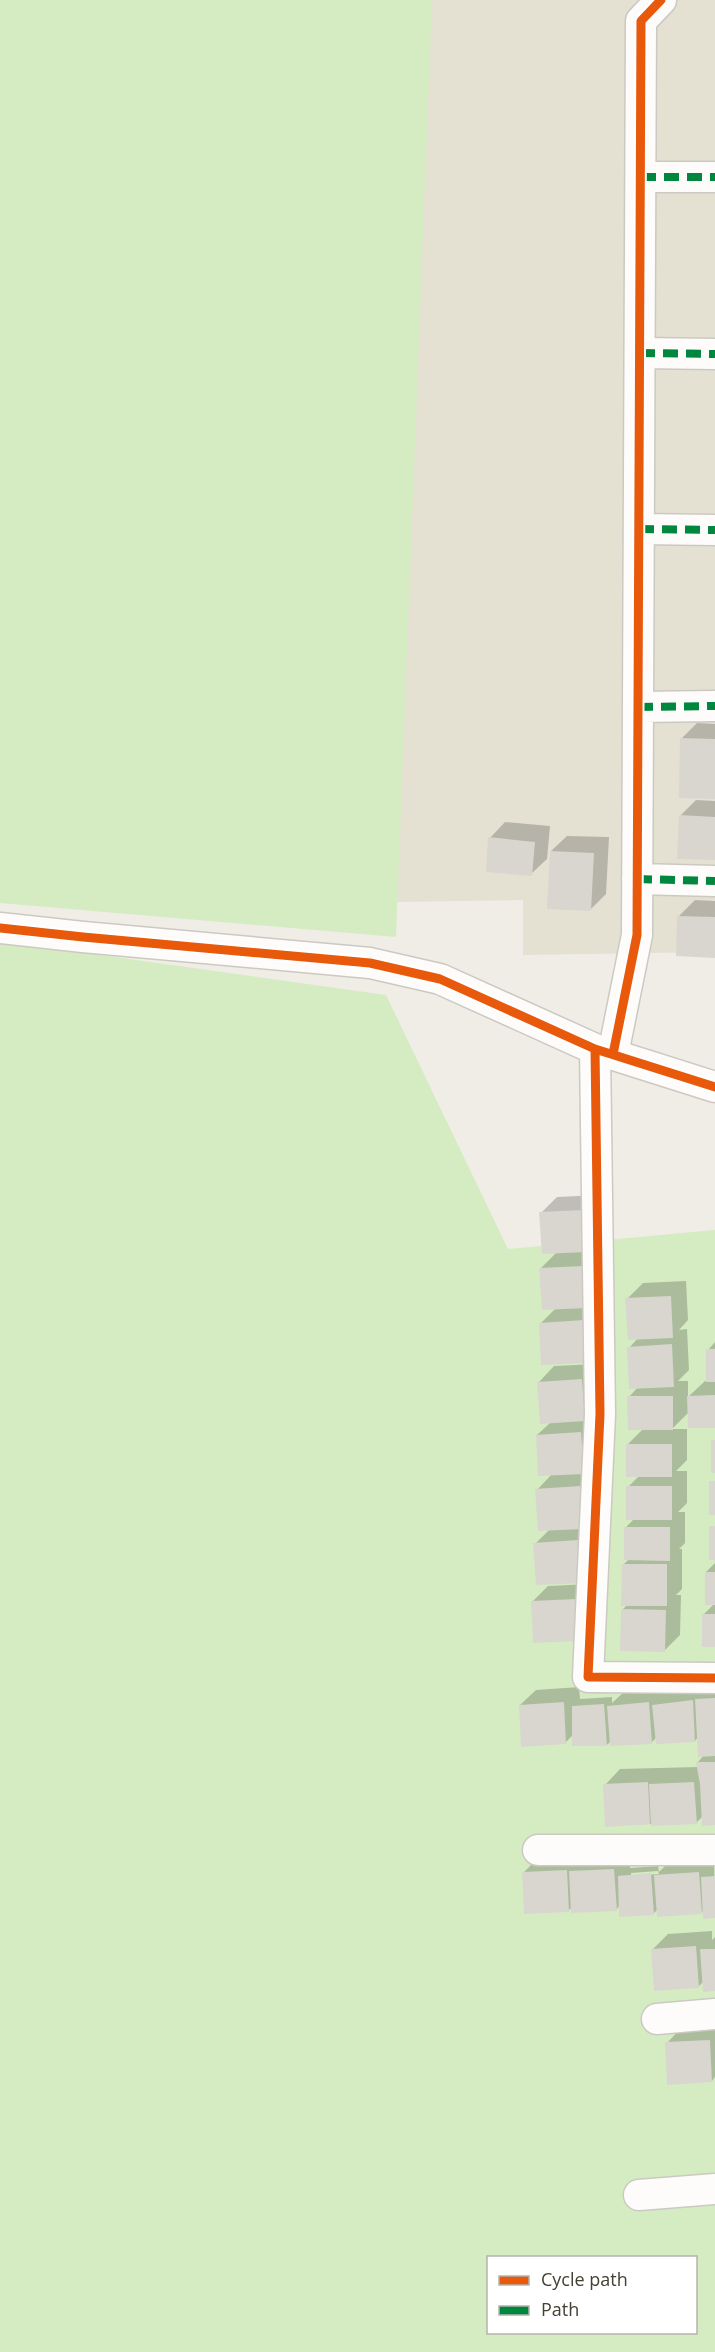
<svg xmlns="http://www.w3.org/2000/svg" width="715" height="2352" font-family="'Open Sans',sans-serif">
<rect width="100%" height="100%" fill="#efede5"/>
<!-- residential -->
<path fill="#e4e1d2" d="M237,0H715V952L523,955V900L397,902Z"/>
<!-- green -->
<path fill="#d5ecc2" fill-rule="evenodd" d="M0,0H432L396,937L0,903Z
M0,941L386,995L508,1249L715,1230V2352H0ZM488,2258H696V2332H488Z"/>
<!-- shadow -->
<path fill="#0003" fill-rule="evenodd" d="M697,723L715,724V798L681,739Z
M696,800L715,801V859L680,816Z
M505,822L550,826L547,859L531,874L490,838Z
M567,836L609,837L606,894L590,910L551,851Z
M695,900L715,901V957L679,916Z
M600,1195L601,1346L540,1324L556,1308L541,1268L557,1252L541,1213L557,1197Z
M686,1281L688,1320L679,1330L687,1329L689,1370L678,1381H688V1397L705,1381L708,1380V1350L715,1342V1426L689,1412L672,1429H687V1460L676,1471H687V1503L678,1512H685V1543L679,1549H682V1589L676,1595H681L680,1635L664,1651L622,1610L627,1605L623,1565L629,1559L626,1527L635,1518L628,1487L639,1476L627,1445L644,1428L629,1397L638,1387L629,1348L638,1338L627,1299L643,1283Z
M597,1364L596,1566L535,1544L550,1529L537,1490L552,1474L537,1435L551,1422L539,1382L554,1366Z
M715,1563V1646L704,1614L714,1604L706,1572Z
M591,1584L578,1639L532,1602L548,1586Z
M715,1684V1823L703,1816L696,1823L607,1825L605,1785L620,1769L698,1767V1762L704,1755L698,1737L695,1741L656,1738L651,1743L611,1741L607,1745L573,1735L565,1743L520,1705L536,1690L579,1687L580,1699L612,1697V1703L625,1691L665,1687V1694L669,1689Z
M630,1854V1868L658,1866L659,1872L671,1860L714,1857L715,1917L704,1910L701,1913L658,1909L653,1914L620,1905L616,1910L573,1906L569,1910L524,1872L539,1857ZM658,1871L659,1874L631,1876V1873Z
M712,1931V1940L715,1937V1990L704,1981L698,1987L653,1949L668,1934Z
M715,2026V2077L712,2081L667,2043L682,2027Z"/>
<!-- building -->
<path fill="#d8d6ce" d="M680,738L715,739V799L679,798Z
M679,815L715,817V860L677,859Z
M488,837L535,842L532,876L486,872Z
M550,851L594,853L591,911L547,909Z
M677,916L715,917V958L676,956Z
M584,1210L587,1252L542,1254L539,1212Z
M584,1266L587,1308L542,1310L539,1268Z
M671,1296L673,1338L628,1340L625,1298Z
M584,1320L586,1363L541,1365L539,1323Z
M672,1344L674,1387L629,1389L627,1347Z
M706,1349H715V1382H706Z
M582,1379L585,1421L540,1424L537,1382Z
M715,1395V1428H688L687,1396Z
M627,1396H673V1430H628Z
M581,1432L584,1474L538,1476L536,1435Z
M711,1440H715V1473H711Z
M626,1444H672V1477H626Z
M709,1481H715V1515H709Z
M580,1486L583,1529L538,1531L535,1489Z
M626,1486H672V1520H626Z
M709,1526H715V1560H709Z
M624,1527H670V1561L624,1560Z
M578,1540L581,1583L536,1585L533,1543Z
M622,1564H667V1606H621Z
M705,1572H715V1605H705Z
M576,1599L578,1641L533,1643L531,1601Z
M621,1609L666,1610L665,1652L620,1651Z
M702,1614H715V1647H702Z
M715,1698V1756L698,1757L695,1699Z
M693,1700L695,1742L656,1744L652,1705Z
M564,1702L566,1744L521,1747L519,1705Z
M649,1702L652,1744L610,1746L607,1706Z
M604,1704L607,1746H572V1706Z
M696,1762H715V1825L702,1826L700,1784Z
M648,1782L650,1824L605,1827L603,1784Z
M694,1782L697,1824L651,1826L649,1784Z
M614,1869L617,1911L571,1913L569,1871Z
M567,1870L569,1912L524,1914L522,1872Z
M699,1872L702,1914L657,1917L654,1875Z
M651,1873L654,1915L619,1917L618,1876Z
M715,1876V1918L703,1919L701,1877Z
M696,1946L699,1988L654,1991L651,1949Z
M700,1949H715V1991L703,1992Z
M710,2040L712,2082L667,2085L665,2042Z"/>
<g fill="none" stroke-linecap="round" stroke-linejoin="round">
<!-- minor casing -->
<g stroke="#cbc9c1" stroke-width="33">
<path id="minor" d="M641,177H715
M640,353L715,354
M639,529L715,530
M638,707L715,706
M637,879L715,881
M0,928L83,937L370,963L440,979L595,1049L715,1087
M595,1049L600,1414L588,1677L715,1678
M613,1054L637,935L641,21L661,0
M538,1850H715
M657,2019L715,2014
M639,2195L715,2189"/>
</g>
<!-- minor -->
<use href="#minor" stroke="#fdfcfb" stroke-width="30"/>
<!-- quiet -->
<path stroke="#00873e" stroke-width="8" stroke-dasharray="15 8" stroke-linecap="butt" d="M641,177H715
M640,353L715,354
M639,529L715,530
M638,707L715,706
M637,879L715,881"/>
<!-- cycleway casing -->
<g stroke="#fff" stroke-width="13">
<path id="cycleway" d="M0,928L83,937L370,963L440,979L595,1049L715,1087
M595,1049L600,1414L588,1677L715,1678
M613,1054L637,935L641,21L661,0"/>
</g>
<!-- cycleway -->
<use href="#cycleway" stroke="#e8590c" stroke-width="9"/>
</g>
<!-- legend -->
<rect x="487" y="2256" width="210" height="78" fill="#ffffff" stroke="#b4b3ad" stroke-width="1.5"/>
<rect x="499" y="2276" width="30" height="9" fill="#e8590c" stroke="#b4b3ad" stroke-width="1.5"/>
<text x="541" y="2286" font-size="18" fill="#444032">Cycle path</text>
<rect x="499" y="2306" width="30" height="9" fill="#00873e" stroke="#b4b3ad" stroke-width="1.5"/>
<text x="541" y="2316" font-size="18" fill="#444032">Path</text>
</svg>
